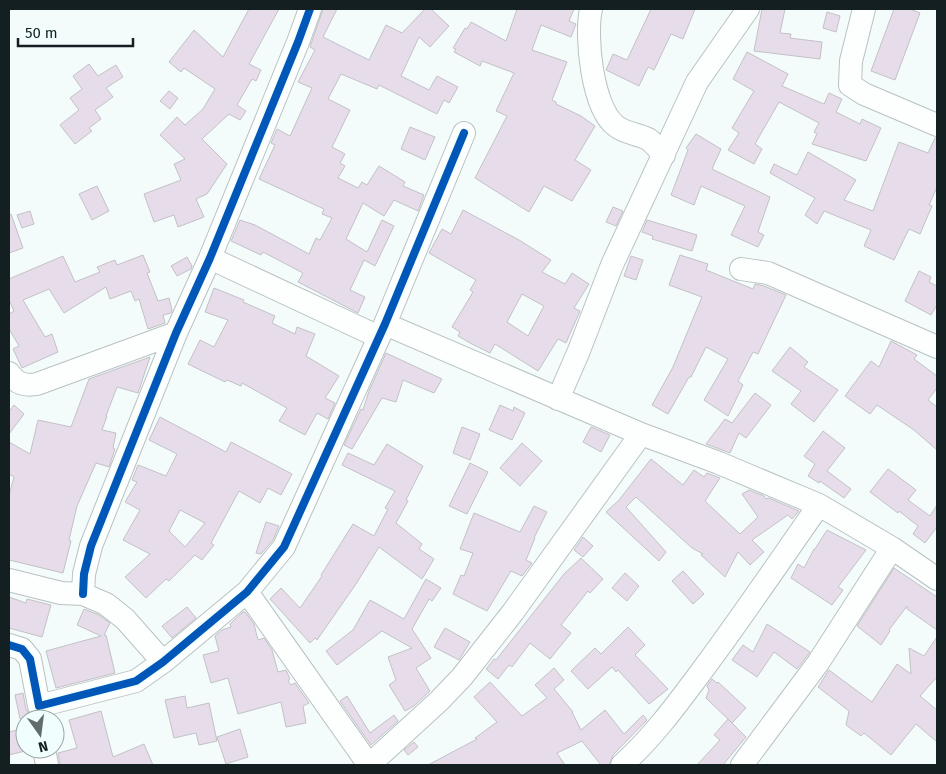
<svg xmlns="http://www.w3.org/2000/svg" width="946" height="774" font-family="'Fira Sans',sans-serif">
<rect width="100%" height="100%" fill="#f4fbfb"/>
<!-- building -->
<path fill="#e7dcea" stroke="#c2c2c6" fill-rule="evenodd" d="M249,9H279L249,64L261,70L256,81L252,79L237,105L246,111L240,120L229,114L202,139L227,164L207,194L196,199L204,217L178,227L174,215L154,222L144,194L181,180L174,164L185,159L160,135L177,117L185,125L203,109L215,89L184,68L181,72L169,62L194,30L223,57Z
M323,9H337L323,37L369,60L386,25L402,33L425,9H431L449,26L430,47L419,37L401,76L429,90L437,76L458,87L449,103L444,100L437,114L379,85L377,89L341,74L328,99L350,110L332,147L345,154L340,163L345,166L338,178L358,188L362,182L367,185L379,166L405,182L403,186L424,195L418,211L394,200L384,216L363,203L346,239L367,252L382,220L394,226L375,266L364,260L350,290L365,297L358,313L298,282L303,273L263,252L261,255L231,241L240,220L255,225L309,254L316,238L320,240L332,218L322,214L324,209L259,179L275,145L271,143L277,129L290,136L312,88L298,82L315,50L310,47Z
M517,9H574L569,21L576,24L571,37L541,25L532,50L567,62L552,100L556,102V104L581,116L595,126L575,160L591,170L572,201L544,186L529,212L475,178L507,116L496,111L514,73L482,61L480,66L454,52L456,49L453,48L465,28L467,29L471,22L506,41Z
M651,9H695L683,39L671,34L654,70L648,67L639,86L606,70L613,54L627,60Z
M762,9H785L780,33L791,34L790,38L822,42L820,59L754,51Z
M894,9H910L920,13L895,80L871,71Z
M827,12L840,16L836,32L823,28Z
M747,52L788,74L782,86L824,104L829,93L842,99L836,112L860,124L862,119L881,128L866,161L812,144L817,134L814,132L819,123L779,102L755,144L762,149L754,164L728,150L739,133L732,128L754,91L733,79Z
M89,64L98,76L116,65L123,77L106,88L113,97L95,110L101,119L89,128L92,131L75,144L60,125L79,110L70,98L82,89L73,76Z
M169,91L178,98L170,109L160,101Z
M410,127L435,137L425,160L401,149Z
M696,134L721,149L712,169L770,197L758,232L764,235L758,247L731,235L745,206L701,186L694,205L671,195L688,150L686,148Z
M935,138H937V187L929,205L932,206L920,234L909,229L894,260L864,246L871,230L824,211L817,224L805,215L815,198L770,173L774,164L797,175L808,152L856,180L844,200L873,211L899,142L928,153Z
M97,186L109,211L92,220L79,194Z
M613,207L623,211L616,226L606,222Z
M463,210L519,240L551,260L542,272L565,284L572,273L589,284L574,308L580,311L566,343L558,339L538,371L495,344L490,353L470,343L458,336L460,332L452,327L473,292L470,290L476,280L429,253L442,229L451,234ZM522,294L544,306L528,336L507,322Z
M30,211L34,224L22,228L17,215Z
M11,214L23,248L9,253V215Z
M647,220L697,235L692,251L652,239L653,236L642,232Z
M143,255L150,272L147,273L158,301L169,298L172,310L171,313L163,315L165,323L148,329L139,299L135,301L131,291L110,299L106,287L64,313L49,289L23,300L45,337L52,334L58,352L22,368L13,349L19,346L9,329V314L14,311L9,300V279L63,256L75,282L100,272L97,267L115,260L117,265Z
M680,255L708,264L706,270L753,289L755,284L764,286L786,295L758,354L753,352L738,381L743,385L728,416L704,400L728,359L706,347L691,377H689L668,414L652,405L673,367L702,297L669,285Z
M631,256L643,260L636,280L624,276Z
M187,257L192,266L191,269L177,276L171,266Z
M919,271L931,277L929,282L937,286V305L931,315L905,301Z
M214,288L244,300L243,302L275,316L272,323L295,334L297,327L315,334L306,356L339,376L325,398L335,403L328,419L317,413L305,435L279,421L287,408L242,383L241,386L227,380L225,382L188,364L200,340L214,347L228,320L205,312Z
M891,341L917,355L914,359L937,376V388L928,400L937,407V450L914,430L877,405L870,414L845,396L871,361L879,367Z
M790,347L808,362L804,367L838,390L814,422L791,404L801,391L772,371Z
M386,353L442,379L434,393L403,380L396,402L382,398L352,449L344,445L361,409L363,410L369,391Z
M150,357L138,393L117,387L106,416H107L102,430L116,433L113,448L115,449L109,467L96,463L77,506L69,540L71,541L63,573L9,560V495L14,477L9,474V442L30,454L38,420L71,427L89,379Z
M755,393L771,405L746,438L739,433L730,453L706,444L725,419L732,423Z
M14,405L24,414L9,434V412Z
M500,405L513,411L514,407L525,413L512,440L489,430Z
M160,417L226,452L231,442L292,474L281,495L268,488L260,503L239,491L211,543L214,545L202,560L195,555L169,581L166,579L146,598L125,577L150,554L123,540L140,510L125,502L137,482L132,480L138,465L166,476L177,454L149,440ZM180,510L205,523L185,547L169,531Z
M462,427L480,434L470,460L453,453Z
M591,427L610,435L601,452L583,442Z
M823,431L845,448L827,471L851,489L844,498L820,481L819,483L808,476L815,464L804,456Z
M522,443L542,461L520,486L500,468Z
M387,444L423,466L406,500L408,501L396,523L422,544L419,549L434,559L422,579L379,547L356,584L317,640L315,638L310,643L270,599L281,588L300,608L322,576L321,575L353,524L374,536L388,509L385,508L395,491L342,465L348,453L374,465Z
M651,459L683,485L694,470L704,477L707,473L720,478L705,501L740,534L758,517L742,494L749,490L764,496L766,499L769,498L799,511L792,519L788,515L752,540L764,552L750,565L738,552L725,577L701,555L703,554L692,548L636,497L626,507L666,552L659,561L606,512L619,500Z
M470,463L488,472L467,514L449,506Z
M888,469L916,490L908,500L930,516L937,505V527L925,543L913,534L918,526L899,511L898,513L870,492Z
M534,506L547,512L534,538H535L526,560L532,563L522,576L511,571L487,611L453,594L461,575L464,576L473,553L460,549L474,513L520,532Z
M266,522L279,526L273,540L261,554L256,553Z
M827,530L866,550L838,587L843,590L832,605L791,578L798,564L804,568L814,549H815Z
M583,537L593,546L583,557L574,550Z
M581,558L603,579L590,593L588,591L561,625L571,633L550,659L530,643L512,667L509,665L498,679L486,669L494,659L496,660L564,574Z
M894,568L937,597V630L907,609V606L889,630L890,631L881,645L857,626Z
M683,571L704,594L693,604L672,581Z
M625,573L639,586L627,601L612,588Z
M426,579L441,588L432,601L429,599L412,629L431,658L416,668L430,691L414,706L405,711L389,685L396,680L388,657L412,648L382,631L337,665L326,651L353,630L370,600L404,619Z
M9,597L26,603L27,599L51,605L42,637L9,628Z
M187,607L196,618L172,638L162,626Z
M84,609L99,615L110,623L104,635H106L115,673L56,688L46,651L101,636L77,625Z
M243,612H245L254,624L258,640L264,638L272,650L278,672L286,670L290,679L288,681L291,685L295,683L309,703L303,706L306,723L286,727L281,702L238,714L228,678L211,683L203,655L219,651L215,636L222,630L231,627L230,624Z
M767,624L810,652L797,669L774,652L757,677L732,660L743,645L753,652Z
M628,627L645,645L635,655L668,689L649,704L618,670L616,672L612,667L588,689L571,671L595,648L601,654Z
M445,628L470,642L459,660L434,647Z
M937,637V677L920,696L937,710V742L916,724L891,755L864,733L861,736L846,725L849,711L818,687L829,670L872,702L897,664L911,674L909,648L924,656Z
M554,668L564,680L554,689L573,712H572L581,730L605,710L624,734L643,715L647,720L613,755L609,765H601L582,741L557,753L565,765H428L477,739L475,738L497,722L474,697L490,682L522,716L547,698L535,685Z
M712,679L717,683L718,682L746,708L732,723L706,698L709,690L707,686Z
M23,693L26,709L29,714L35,719H20L15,695Z
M185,696L187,708L209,703L217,741L199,745L196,733L174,738L165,700Z
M347,696L370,733L394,715L398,721L371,745L340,701Z
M101,711L113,757L144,744L153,765H60L58,753L77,748L69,720Z
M728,719L746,737L723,765H697L720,740L714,735Z
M25,728V751L9,755V732Z
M240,729L248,757L226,764L217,737Z
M414,742L418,747L408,755L404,750Z"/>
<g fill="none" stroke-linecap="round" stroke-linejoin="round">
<!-- minor casing -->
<g stroke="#b9c2c2" stroke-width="24">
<path id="minor" d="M591,9C585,36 592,108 616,126C624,133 638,134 648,139C654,143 659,150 664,155
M864,9L851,61L850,85L864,94L937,125
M210,258L379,337
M741,269L768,273L937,347
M385,324L641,434L719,463L819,505L892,548L937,579
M9,373C17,384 24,386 37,384L176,333
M558,399L578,353L612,265L697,82L748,9
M9,580L61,593L83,594L106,604L125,619L163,662
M247,592L369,765
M83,594L84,574L91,546L176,333L210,258L298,42L310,9
M9,645L22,649L30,659L39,706L136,681L163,662L247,592L284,547L385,324L464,133
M44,749L47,765
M369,765L439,701L462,677L513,612L641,434
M622,765C651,739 675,707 698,676C740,620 779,562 819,505
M742,765L818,663L892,548"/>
</g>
<!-- minor -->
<use href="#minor" stroke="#fdfefe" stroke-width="22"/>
<!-- cycleway casing -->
<g stroke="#f1fefe" stroke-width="11">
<path id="cycleway" d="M83,594L84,574L91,546L176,333L210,258L298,42L310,9
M9,645L22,649L30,659L39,706L136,681L163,662L247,592L284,547L385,324L464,133"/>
</g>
<!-- cycleway -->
<use href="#cycleway" stroke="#0057b8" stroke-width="8"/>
</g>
<!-- border -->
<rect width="946" height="774" fill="none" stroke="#131f20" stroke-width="20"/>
<!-- north arrow -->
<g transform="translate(40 734) rotate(166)"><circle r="24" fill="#f1fefe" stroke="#98a5a5"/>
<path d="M0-4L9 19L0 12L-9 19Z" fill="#626c6d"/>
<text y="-8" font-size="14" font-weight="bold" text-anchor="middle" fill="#131f20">N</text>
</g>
<!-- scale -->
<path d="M18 38v8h115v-8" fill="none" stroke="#131f20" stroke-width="2.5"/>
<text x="25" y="38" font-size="15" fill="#131f20" stroke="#f1fefe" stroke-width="4" paint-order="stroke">50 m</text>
</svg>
